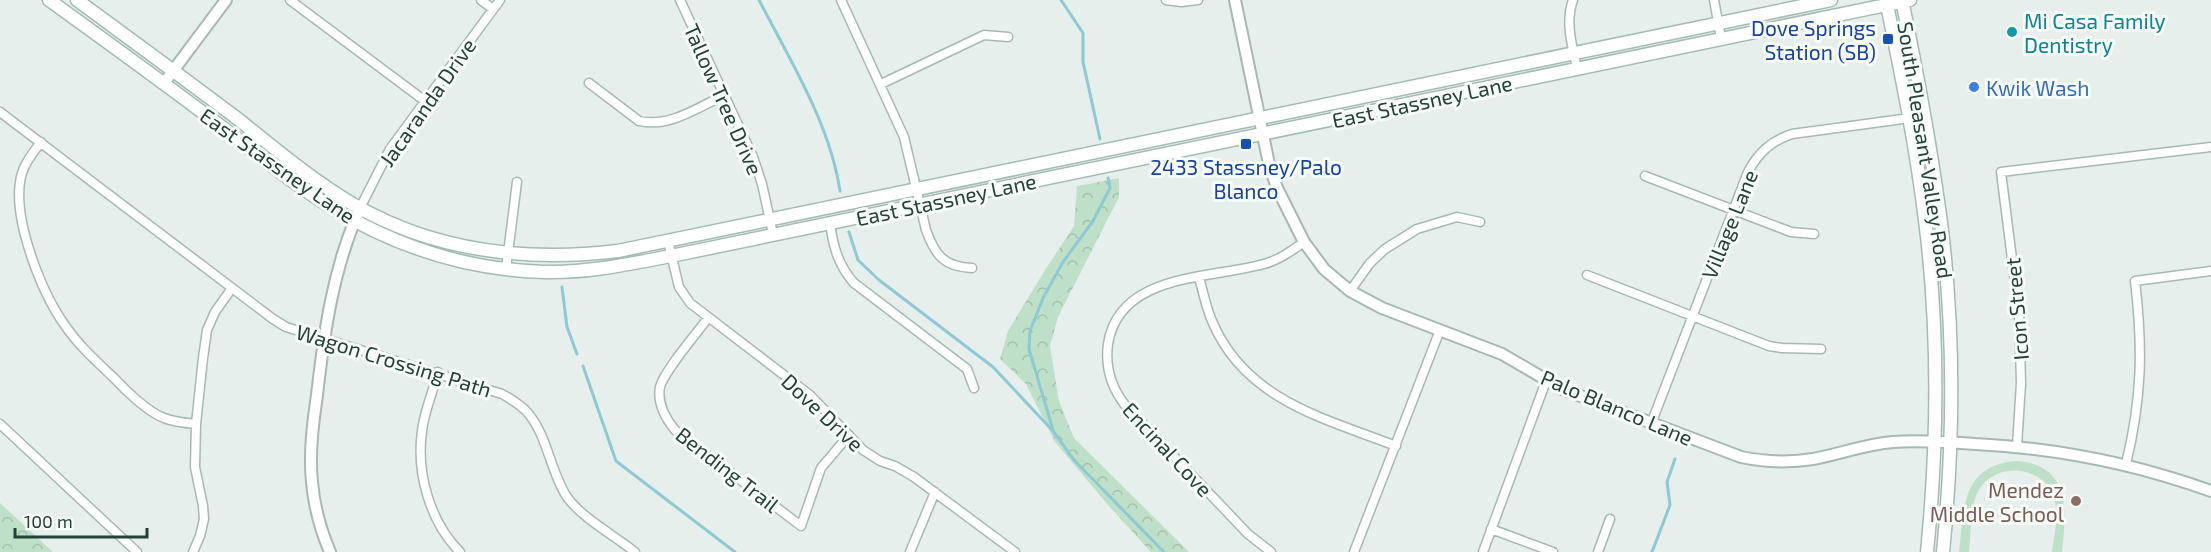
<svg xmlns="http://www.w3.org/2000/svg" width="2211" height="552" font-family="'Exo 2',sans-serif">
<defs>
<pattern id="forest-crowns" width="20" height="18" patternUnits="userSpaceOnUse" patternTransform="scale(1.5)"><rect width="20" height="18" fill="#bfe0c8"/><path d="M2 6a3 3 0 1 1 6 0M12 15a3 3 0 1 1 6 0" fill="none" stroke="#a4c1ad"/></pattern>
</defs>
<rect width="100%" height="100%" fill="#e6efeb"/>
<!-- forest -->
<path fill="url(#forest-crowns)" d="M1119,178V197L1058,317L1050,346L1059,401L1074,438L1189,552H1151L1108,505L1055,442L1026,384L1000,359L1008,331L1045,270L1074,226L1077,186Z
M0,503L53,552H0Z"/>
<!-- garden -->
<path fill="#bfe0c8" d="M2018,461C2072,466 2066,513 2062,552H2052C2054,535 2060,513 2053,496C2040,462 1989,462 1976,496C1970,513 1971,534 1969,552H1959C1964,509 1961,464 2018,461Z"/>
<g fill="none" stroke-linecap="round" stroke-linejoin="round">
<!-- stream -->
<path stroke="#8ec9d4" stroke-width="3" d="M759,0C790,60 830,124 840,191
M1061,0L1083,33V62L1100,139
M849,232L858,260L879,280L993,367L1053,431L1074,460L1164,552
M562,287L567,327L577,354
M583,366L616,461L735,552
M1053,430L1029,349L1030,331L1043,298L1063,262L1093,221L1110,188L1108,178
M1652,552L1670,505L1667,482L1675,459"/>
<!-- minor casing -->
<g stroke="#a8b8b2" stroke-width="11">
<path id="minor" d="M290,0L425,101
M481,0L493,9
M680,0L753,157L762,184L773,234
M841,0L904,137L926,230C935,255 944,267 972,268
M1166,0L1181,2L1198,0
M1573,0C1565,22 1572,46 1577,68
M1714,0L1721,38
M589,83L639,121C670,128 698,107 725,95
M881,84L984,35L1008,37
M0,112L273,319L286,327L502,394C511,399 521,405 528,413C548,437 550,471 567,497C582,518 615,536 635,552
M41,142C32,154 22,166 20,182C14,222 41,291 64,324C78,345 96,361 114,378C126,391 148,412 164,418C174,422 185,423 196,424
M1645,176L1791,232L1814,234
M360,208L390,149L500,0
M830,223C833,246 838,265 854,283L967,369L974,388
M668,241L679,287L690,303L810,395L863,450L880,461L895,466L914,477L1015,552
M506,269L517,182
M1587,275L1769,346L1782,348L1821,349
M1199,277C1203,292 1206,307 1212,321C1245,400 1324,418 1396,446
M1350,291L1370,263L1385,249L1417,229L1457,217L1480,222
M708,318C697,333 664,371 660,387C657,403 666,419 675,430L801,526L821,468L849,435
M438,372C433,392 424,412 422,431C416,473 430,522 460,552
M0,424L137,552
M1651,424L1748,172C1758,153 1771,141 1792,134L1925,116
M2017,446L2021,383L2019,314L2001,172L2211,147
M2126,464C2142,398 2143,348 2135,281L2211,271
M1491,529L1553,552
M193,552L200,536L204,519L203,506L195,467L196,424L203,358L207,330L215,312L232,288
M910,552L935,492
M1271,552L1248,534L1125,405C1111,387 1105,367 1108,344C1119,273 1210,279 1264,264C1279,260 1291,251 1304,242
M1354,552L1440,330
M1483,552L1546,381
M1598,552L1610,519"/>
</g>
<!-- tertiary casing -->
<g stroke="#a8b8b2" stroke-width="14">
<path id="tertiary" d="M1235,0L1269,164L1277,188L1304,242L1324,269L1350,291L1382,308L1502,354L1562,389L1741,457C1765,462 1788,463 1813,459C1840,454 1866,444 1893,442C1920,440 1948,442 1975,444C2058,448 2133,463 2211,491
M164,83L226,0
M330,552C321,531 314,505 312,482C309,453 313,423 317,395C324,333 333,270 358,213"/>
</g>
<!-- secondary casing -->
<g stroke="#a4bbb3" stroke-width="15">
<path id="secondary" d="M49,0C103,39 157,78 210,118C250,148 288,181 331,207C396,247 469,270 545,272C588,273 629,264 671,256L1910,0
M77,0C129,38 182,77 234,116C272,146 309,178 351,203C432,251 526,262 618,251L1831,0
M1886,0C1901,73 1916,146 1925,220C1939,330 1938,442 1927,552
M1902,0C1917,72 1930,143 1940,215C1955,327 1954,441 1943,552"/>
</g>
<!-- minor -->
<use href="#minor" stroke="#fff" stroke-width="8"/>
<!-- tertiary -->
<use href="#tertiary" stroke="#fff" stroke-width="10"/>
<!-- secondary -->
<use href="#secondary" stroke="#fff" stroke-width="12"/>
</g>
<!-- markers -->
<circle fill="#0f9aa8" stroke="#f7fbf9" stroke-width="2" cx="2012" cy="32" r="6"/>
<g fill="#1a4fb4" stroke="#f7fbf9" stroke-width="2">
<rect x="1882" y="33" width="12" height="12" rx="3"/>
<rect x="1240" y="138" width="12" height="12" rx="3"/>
</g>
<circle fill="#3f7fe0" stroke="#f7fbf9" stroke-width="2" cx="1974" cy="87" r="6"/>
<circle fill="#8d6e63" stroke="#f7fbf9" stroke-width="2" cx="2076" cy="501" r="6"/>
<g text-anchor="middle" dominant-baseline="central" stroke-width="6" stroke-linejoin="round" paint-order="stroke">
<!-- culture labels -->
<g font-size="21" fill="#0d838f" stroke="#f7fbf9" text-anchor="start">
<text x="2024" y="20">Mi Casa Family<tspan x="2024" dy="24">Dentistry</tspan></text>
</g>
<!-- transit labels -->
<g font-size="21" fill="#164399" stroke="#f7fbf9" text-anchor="end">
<text x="1876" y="27">Dove Springs<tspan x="1876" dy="24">Station (SB)</tspan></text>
<text x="1246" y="166" text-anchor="middle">2433 Stassney/Palo<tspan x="1246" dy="24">Blanco</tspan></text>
</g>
<!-- shop labels -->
<g font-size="21" fill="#366cbe" stroke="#f7fbf9" text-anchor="start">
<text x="1986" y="87">Kwik Wash</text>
</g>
<!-- street labels -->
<g font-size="21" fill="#24423a" stroke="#f7fbf9">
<text transform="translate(724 99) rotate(66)">Tallow Tree Drive</text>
<text transform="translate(1422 101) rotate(-12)">East Stassney Lane</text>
<text transform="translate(427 102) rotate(-55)">Jacaranda Drive</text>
<text transform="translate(1926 150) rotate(81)">South Pleasant Valley Road</text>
<text transform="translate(278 165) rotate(35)">East Stassney Lane</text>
<text transform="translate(946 199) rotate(-12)">East Stassney Lane</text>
<text transform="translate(1729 224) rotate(-68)">Village Lane</text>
<text transform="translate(2016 309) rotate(-95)">Icon Street</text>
<text transform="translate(394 360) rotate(17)">Wagon Crossing Path</text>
<text transform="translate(1617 407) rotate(23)">Palo Blanco Lane</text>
<text transform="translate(823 412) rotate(43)">Dove Drive</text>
<text transform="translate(1168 449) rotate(47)">Encinal Cove</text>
<text transform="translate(728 469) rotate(38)">Bending Trail</text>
</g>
<!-- education labels -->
<g font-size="21" fill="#785e54" stroke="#f7fbf9" text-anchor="end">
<text x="2064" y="489">Mendez<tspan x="2064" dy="24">Middle School</tspan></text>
</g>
</g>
<!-- scale -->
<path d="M15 528v9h132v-9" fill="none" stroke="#24423a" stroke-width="3"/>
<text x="24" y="528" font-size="18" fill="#24423a" stroke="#f7fbf9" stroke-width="4.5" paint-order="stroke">100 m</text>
</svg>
